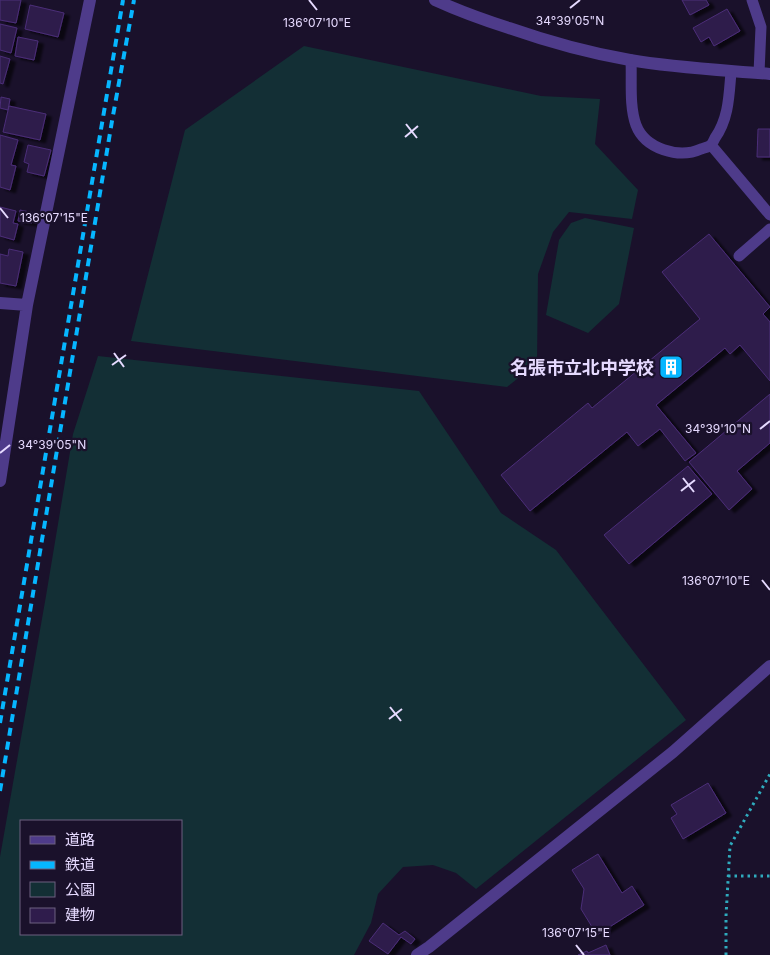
<svg xmlns="http://www.w3.org/2000/svg" width="770" height="955" font-family="Inter,'Noto Sans JP',sans-serif">
<defs>
<filter id="shadow"><feDropShadow dx="5.5" dy="3" stdDeviation="1" flood-color="#0009"/></filter>
</defs>
<rect width="100%" height="100%" fill="#1a112b"/>
<!-- green -->
<path fill="#132f35" fill-rule="evenodd" d="M304,46L541,96L600,99L595,144L638,190L632,219L569,212L553,232L538,274L537,363L507,387L131,341L185,130Z
M585,218L634,228L619,304L588,333L546,315L559,240L571,223Z
M98,356L419,391L501,513L556,550L686,720L476,889L456,873L433,865L403,867L378,894L371,923L354,955H0V857L46,596L73,434ZM21,821H181V934H21Z"/>
<!-- building -->
<path fill="#2f1c4c" stroke="#4b2e78" filter="url(#shadow)" d="M0,0H21L16,23L0,20Z
M682,0H706L709,5L690,15Z
M30,5L64,13L58,37L25,29Z
M727,9L740,31L714,46L709,37L701,42L693,28Z
M0,24L17,28L11,53L0,50Z
M18,37L38,41L34,60L15,56Z
M0,56L10,59L3,84L0,83Z
M1,97L10,99L8,110L0,108Z
M9,106L46,114L40,140L3,132Z
M758,129H770V157H757Z
M0,135L18,140L11,165L16,166L10,190L0,187Z
M28,145L51,150L44,176L27,172L29,164L24,162Z
M0,207L16,211L13,223L18,224L14,240L0,236Z
M20,210L35,213L32,223L18,221Z
M709,234L770,307L763,314L770,322V381L740,345L730,354L725,348L656,405L696,453L685,461L660,429L638,446L627,432L530,511L501,475L588,403L592,408L700,319L662,272Z
M9,249L23,252L16,286L0,283V254L8,256Z
M770,394V443L737,471L752,489L729,510L689,462Z
M688,466L712,494L629,564L604,535Z
M708,783L726,813L683,839L671,818L677,814L671,805Z
M598,854L622,893L632,886L644,905L597,935L581,909L584,889L572,870Z
M383,923L399,935L405,931L415,939L411,944L401,937L388,954L369,941Z
M606,945L610,955H578L587,951L588,953Z"/>
<g fill="none" stroke-linecap="round" stroke-linejoin="round">
<!-- path -->
<path stroke="#2fabbe" stroke-width="3" stroke-dasharray="2.5 4" stroke-linecap="butt" d="M728,876H770
M726,955V916L730,846L770,774"/>
<!-- service -->
<path stroke="#4e3b8a" stroke-width="11" d="M752,0L761,27L759,73
M631,60C632,80 629,106 636,125C645,149 679,159 701,149C704,148 709,147 711,145C713,143 714,140 715,138C729,118 729,95 731,72
M711,145L770,215
M739,256L770,229"/>
<!-- minor -->
<path stroke="#4e3b8a" stroke-width="12" d="M0,303L27,305
M0,481L27,305L90,0
M417,955L429,947L673,752L770,666"/>
<!-- tertiary -->
<path stroke="#4e3b8a" stroke-width="12" d="M435,0C459,11 484,20 509,28C549,42 589,53 630,60C676,68 724,70 770,74"/>
<!-- rail -->
<path stroke="#06b6ff" stroke-width="4" stroke-dasharray="8 6" stroke-linecap="butt" d="M0,723L123,0
M0,791L112,121L134,0"/>
</g>
<!-- ticks -->
<path fill="none" stroke="#e6daff" stroke-width="2" d="M309,0L317,10M570,8L580,0M406,124L417,138M405,137L418,126M0,208L8,218M114,353L124,367M112,365L126,355M760,429L770,421M0,453L10,445M683,478L694,492M681,491L695,480M762,580L770,590M390,707L401,721M389,719L402,709M576,945L584,955"/>
<!-- icons -->
<defs>
<g id="building-square" transform="scale(1.25)"><rect x="-9" y="-9" width="18" height="18" rx="4" fill="#06b6ff" stroke="#1a112b"/><path d="M-4-6H4V6H1V3H-1V6H-4ZM-2.5-4.3h1.7v1.8h-1.7ZM.8-4.3h1.7v1.8H.8ZM-2.5-1h1.7V.8h-1.7ZM.8-1h1.7V.8H.8Z" fill="#fff"/></g>
</defs>
<g fill-rule="evenodd">
<use href="#building-square" x="671" y="367"/>
</g>
<g text-anchor="middle" dominant-baseline="central" stroke-width="4.5" stroke-linejoin="round" paint-order="stroke">
<!-- poi labels -->
<g font-size="18" font-weight="bold" fill="#e6daff" stroke="#1a112b" text-anchor="end">
<text x="654" y="367">名張市立北中学校</text>
</g>
</g>
<g font-size="12" text-anchor="middle" fill="#e6daff" stroke="#1a112b" stroke-width="4.5" stroke-linejoin="round" paint-order="stroke">
<text x="570" y="25">34°39'05"N</text>
<text x="317" y="27">136°07'10"E</text>
<text x="54" y="222">136°07'15"E</text>
<text x="718" y="433">34°39'10"N</text>
<text x="52" y="449">34°39'05"N</text>
<text x="716" y="585">136°07'10"E</text>
<text x="576" y="937">136°07'15"E</text>
</g>
<!-- legend -->
<rect x="20" y="820" width="162" height="115" fill="#1a112b" stroke="#6c6180"/>
<rect x="30" y="836" width="25" height="8" fill="#4e3b8a" stroke="#6c6180"/>
<text x="65" y="845" font-size="15" fill="#e6daff">道路</text>
<rect x="30" y="861" width="25" height="8" fill="#06b6ff" stroke="#6c6180"/>
<text x="65" y="870" font-size="15" fill="#e6daff">鉄道</text>
<rect x="30" y="882" width="25" height="15" fill="#132f35" stroke="#6c6180"/>
<text x="65" y="895" font-size="15" fill="#e6daff">公園</text>
<rect x="30" y="908" width="25" height="15" fill="#2f1c4c" stroke="#6c6180"/>
<text x="65" y="920" font-size="15" fill="#e6daff">建物</text>
</svg>
